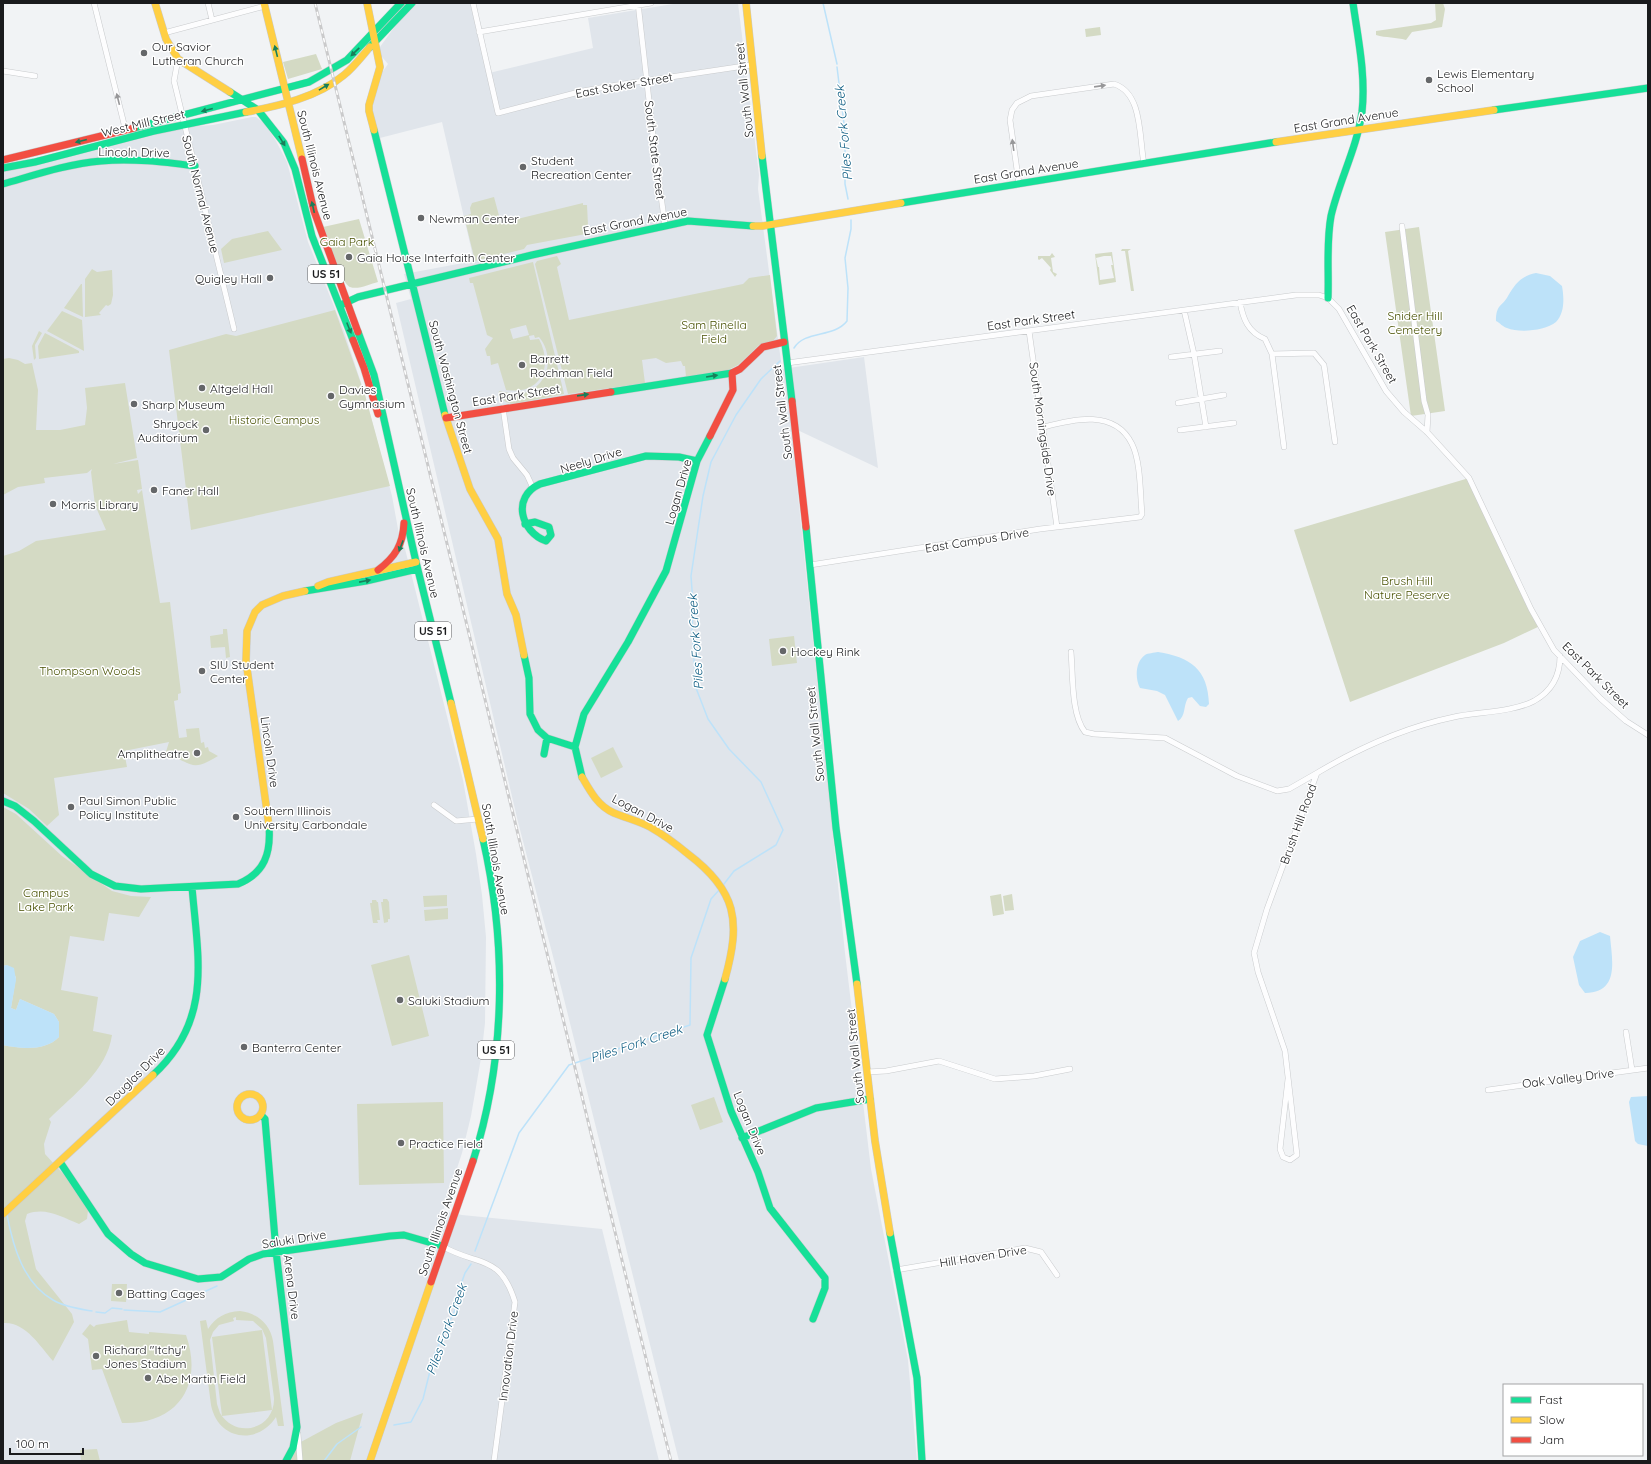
<svg xmlns="http://www.w3.org/2000/svg" width="1651" height="1464" font-family="Quicksand,sans-serif">
<rect width="100%" height="100%" fill="#f1f3f5"/>
<!-- built -->
<path fill="#e0e5eb" d="M412,3H473L489,73L593,48L588,18L679,3H738L759,175L758,189L782,369L864,357L878,468L791,427L845,953L871,1169L908,1360L917,1461H679L562,991L518,822L396,303L411,299L404,274L474,261L442,122L376,139L369,111L379,77L388,64L377,51Z
M252,117H256L264,123L276,141L287,162L308,242L344,331L365,395L392,496L400,540L405,549L463,780L476,854L482,895L486,937L485,1023L481,1058L471,1116L462,1153L443,1211L462,1215L602,1229L659,1461H3V170L171,128L213,125Z"/>
<!-- green -->
<path fill="#d4dac4" fill-rule="evenodd" d="M1435,3H1443L1445,9L1442,27L1412,32L1406,40C1396,37 1386,38 1376,35V31L1431,23L1436,20Z
M1100,27L1101,35L1086,37L1085,29Z
M316,54L322,69L288,79L283,62Z
M494,197L501,223L583,203V205H587L588,225L586,234L527,245L524,249L475,261L464,216L471,214L470,208L472,203Z
M359,219L378,282C370,284 358,290 350,287C341,283 326,238 323,227Z
M1419,227L1445,411L1411,416L1385,232Z
M268,231L282,250L224,263L221,249L232,239Z
M1122,249H1131L1128,251L1134,291H1131L1125,251H1121Z
M1112,252L1116,282L1099,285L1095,254ZM1104,256H1111L1113,265H1111L1114,278L1100,280L1099,267H1098L1096,258Z
M1052,253L1055,257L1051,258L1053,272L1057,274L1055,277L1050,270L1051,268L1042,258L1039,260L1038,259V256H1050Z
M557,256L561,264L557,267L569,320L743,284L749,278L770,275L777,336L773,341L759,345L738,365L728,370L686,377L685,366H683L681,361L666,363L656,358L642,360L645,383L568,394L535,264L537,261Z
M533,262L564,394L512,404L506,402L498,396L499,391C507,392 515,395 524,393C549,386 555,356 539,337L535,338L534,335L529,336L530,340L539,339C554,368 540,395 506,390L498,363L491,365L490,356H487L485,349L493,338L487,335L473,283H470L469,278ZM526,325L529,335L513,339L510,329Z
M92,269L97,272L112,270L113,295L111,304L108,306L106,305L99,313L101,315L85,317V279Z
M81,284H82L83,317L64,308Z
M335,310L365,395L390,486L191,530L169,350L226,334L236,336Z
M62,311L82,320L84,351L47,331Z
M39,331L42,333L35,345L36,358L34,360L32,346Z
M45,333L79,351V353L39,359L38,346Z
M9,358L18,360L25,364L32,363L38,390L36,430H60L85,425L87,408L85,388L125,383L137,458L113,464L138,460L142,489L137,490L138,494L142,490L160,603L170,602L181,693L178,694V700L174,701L179,738L187,737L186,729L199,728L201,743L204,742L205,748L208,747L209,751L218,756C189,774 193,761 165,755L169,742L124,751L127,767L54,778L59,815L47,826L29,809L3,793V556L19,551L36,541L106,530L95,505L91,472L92,469L87,473L44,478L45,483L18,487L3,495V359Z
M1469,478L1540,626L1504,643L1350,702L1294,530Z
M223,629H227L230,657L226,658L225,647L211,648L210,636L223,634Z
M794,636L797,663L772,666L769,639Z
M613,747L623,767L601,778L591,758Z
M3,807L16,814L62,856L112,891L131,896L151,897L139,917L109,913L104,941L70,936L61,990L98,997L93,1031L112,1035C107,1071 73,1095 49,1119L51,1122L44,1144L45,1154L65,1176L88,1210L87,1219L79,1224C61,1217 46,1207 27,1214L25,1221L36,1269L72,1314L74,1322L53,1361C40,1346 25,1321 3,1323V1045C21,1049 46,1051 59,1037V1022L54,1014L20,999L16,1010L11,1008L16,977L7,965L3,966Z
M1001,894L1004,914L993,916L990,896Z
M1012,894L1014,910L1005,911L1003,896Z
M447,895V906L424,907L423,896Z
M383,899H387L389,902L390,919H388V922L384,923L381,902H383Z
M372,900H376L377,902H378L380,920H377L378,923H373L370,903H372Z
M448,908V919L425,921L424,910Z
M409,955L429,1036L392,1046L371,965Z
M714,1097L723,1122L700,1130L691,1105Z
M443,1102L444,1183L359,1185L357,1104Z
M112,1284H127L126,1302L111,1301Z
M240,1311C257,1313 270,1324 273,1341L284,1426H278L276,1417C257,1446 218,1440 211,1405L200,1321L206,1320L208,1329C216,1317 225,1312 240,1311ZM236,1317V1320L253,1321L262,1329L266,1338L274,1398C275,1429 236,1440 220,1413L217,1404L210,1340L213,1332L219,1325L234,1321L233,1318Z
M127,1320L129,1332L149,1334V1332L186,1335C204,1386 177,1425 122,1423L102,1369L92,1370L88,1339L82,1334L90,1324L94,1327L96,1325Z
M262,1330L272,1410L222,1416L212,1337Z
M363,1413L350,1461H286L299,1443L336,1423Z
M97,1449L100,1461H81L80,1450Z"/>
<!-- water -->
<path fill="#bde2f9" d="M1536,273L1550,276L1562,286C1564,297 1565,313 1556,322C1545,331 1519,333 1507,328C1503,327 1500,323 1496,321C1496,304 1502,307 1508,296C1515,284 1521,276 1536,273Z
M1158,652C1190,657 1208,669 1209,704L1206,707L1200,706L1192,697L1188,698C1183,706 1186,716 1178,721L1165,695L1157,691L1140,688C1135,679 1135,662 1145,655C1148,653 1154,653 1158,652Z
M1600,932L1610,936C1612,960 1620,993 1585,993L1579,985L1573,957L1580,941Z
M7,965L14,968L16,980L11,1008L16,1010L20,999L54,1014L59,1022V1037C46,1051 21,1049 3,1045V966Z
M1648,1096V1146L1638,1144L1635,1141L1629,1102L1631,1097Z"/>
<g fill="none" stroke-linecap="round" stroke-linejoin="round">
<!-- stream -->
<path stroke="#bde2f9" stroke-width="1.5" d="M823,3L837,64
M837,67L845,132V184L848,199
M794,348C805,330 834,338 847,321L848,288L845,258L851,229V220
M724,884L734,871L776,845L783,830L761,782L729,749L708,719L696,688L692,632L693,604L691,576L703,496L711,462L736,415L761,379L780,361
M7,1215C13,1246 23,1283 53,1300C64,1307 80,1309 92,1311
M475,1251L519,1133L569,1065L690,1025L691,958L711,899L720,889
M124,1310L160,1312L217,1286
M96,1312L105,1313L112,1308L122,1309
M394,1425L411,1422L423,1399L434,1355L459,1301L460,1287L465,1273L471,1264
M324,1461L337,1444L361,1427"/>
<!-- street casing -->
<g stroke="#c9cbcd" stroke-width="6">
<path id="street" d="M94,3L126,132
M208,3L212,20
M473,3L498,113L583,91L617,85L751,65
M638,3L654,145L665,225
M479,32L651,3
M164,33L265,6
M178,59L174,81L234,329
M3,71L35,76
M1019,184L1010,120L1012,110L1017,103L1031,96L1114,84C1143,93 1139,138 1144,164
M1402,226L1424,401L1428,415L1427,432
M1240,302C1243,319 1248,332 1265,339L1272,354L1284,447
M1184,310L1194,354L1206,427
M1029,331L1057,527
M1272,354L1314,353L1324,365L1335,442
M1171,357L1220,351
M787,363L1296,295H1319L1328,298L1339,309L1386,391L1404,412L1427,432L1469,478L1531,609L1554,650L1601,699L1626,721L1648,735
M1178,403L1224,395
M503,408L509,449L513,458L527,475L533,488
M1180,430L1234,423
M810,565L1040,529L1140,517L1142,514C1140,494 1141,462 1132,444C1115,409 1074,419 1044,427
M1071,652C1073,674 1071,715 1085,732L1094,734L1165,738L1237,776L1277,791L1289,789L1317,773
M434,805L456,821L478,819
M1626,1032L1632,1070
M867,1072L886,1071L939,1061L995,1079L1034,1076L1070,1069
M1288,1079L1280,1149L1283,1157L1290,1160L1297,1155L1285,1051L1258,972L1254,953L1267,909L1317,773C1359,748 1406,727 1454,717C1478,712 1513,712 1534,701C1552,691 1560,676 1560,656
M1488,1090L1648,1068
M442,1246C478,1267 500,1253 515,1302L494,1461
M896,1270L1025,1248L1041,1252L1057,1275
M298,1434L300,1461"/>
</g>
<!-- fast casing -->
<g stroke="#c9cbcd" stroke-width="8">
<path id="fast" d="M370,47L412,3
M230,92L258,110L284,143L295,169L312,236L353,340
M1494,110L1648,88
M134,128L309,82L347,60L401,3
M374,130L445,415
M762,156L792,401
M3,168L35,162L154,131L246,112
M3,184C35,175 67,164 101,161C132,158 164,162 195,166
M901,203L1276,142
M1328,298C1329,271 1326,243 1331,216C1339,181 1357,148 1362,112C1366,75 1358,39 1353,3
M343,304L358,297L532,255L688,221L753,226
M358,332L374,375L416,562L451,703
M611,392L732,373
M525,524L535,522L549,527L551,535L546,541C521,532 511,497 540,484L646,456L679,457L697,461
M806,527L836,828L857,984
M305,591L366,581L417,569
M524,655L529,678L530,714L538,730L547,738L575,747
M544,754L547,738
M582,777L575,747L584,714L628,642L666,571L697,461L710,436
M3,801L15,806L34,821L91,874L115,886L141,889L238,884C265,873 271,853 269,826
M725,979L707,1035L731,1111L758,1172L770,1208L825,1278V1288L813,1319
M153,1075C213,1020 198,959 192,887
M261,1115L265,1119L276,1251L297,1427L293,1448L286,1461
M742,1138L816,1108L870,1099
M473,1161C506,1058 507,944 483,839
M60,1162L108,1234L131,1254L145,1263L198,1279L221,1277L249,1259L263,1254L390,1236L404,1235L442,1246
M890,1233L917,1378L922,1461"/>
</g>
<!-- slow casing -->
<g stroke="#c9cbcd" stroke-width="8">
<path id="slow" d="M155,3L166,39L178,59L230,92
M264,3L302,159
M367,3L380,67L369,105V111L374,130
M746,3L762,156
M246,112C279,106 318,97 344,75C354,67 362,56 370,47
M1276,142L1494,110
M753,226H762L901,203
M445,415L470,489L498,539L507,594L516,615L524,655
M318,586L328,582L416,562
M451,703L483,839
M582,777C590,791 598,806 614,813C626,818 639,821 650,827C664,835 676,844 688,854C737,891 741,921 725,979
M269,826L246,661L247,631L255,612L262,605L283,596L305,591
M857,984L875,1141L890,1233
M237 1107a13 13 0 1 1 26 0a13 13 0 1 1-26 0Z
M3,1214L153,1075
M370,1461L431,1282"/>
</g>
<!-- jam casing -->
<g stroke="#c9cbcd" stroke-width="8">
<path id="jam" d="M302,159L314,211L358,332
M3,160L134,128
M353,340L364,368L378,414
M792,401L806,527
M446,418L611,392
M710,436L733,390L732,373L740,369L763,347L784,342
M378,570C395,557 403,545 404,523
M431,1282L473,1161"/>
</g>
<!-- street -->
<use href="#street" stroke="#fdfdfe" stroke-width="5"/>
<!-- fast -->
<use href="#fast" stroke="#16e098" stroke-width="7"/>
<!-- slow -->
<use href="#slow" stroke="#ffcf43" stroke-width="7"/>
<!-- jam -->
<use href="#jam" stroke="#f24e42" stroke-width="7"/>
<!-- rail casing -->
<g stroke="#cacacb" stroke-width="3">
<path id="rail" d="M315,3L671,1461"/>
</g>
<!-- rail -->
<use href="#rail" stroke="#fff" stroke-width="1.5" stroke-dasharray="4.5" stroke-linecap="butt"/>
</g>
<!-- one-way arrows -->
<defs><path id="oneway-solid" d="M-6-.8H1V-3.2L6.5 0L1 3.2V.8H-6Z"/></defs>
<g fill="#187e5a">
<use href="#oneway-solid" transform="translate(276 51) rotate(-104)"/>
<use href="#oneway-solid" transform="translate(355 52) rotate(136)"/>
<use href="#oneway-solid" transform="translate(324 87) rotate(-31)"/>
<use href="#oneway-solid" transform="translate(207 110) rotate(165)"/>
<use href="#oneway-solid" transform="translate(81 141) rotate(166)"/>
<use href="#oneway-solid" transform="translate(282 141) rotate(58)"/>
<use href="#oneway-solid" transform="translate(313 207) rotate(-103)"/>
<use href="#oneway-solid" transform="translate(349 328) rotate(68)"/>
<use href="#oneway-solid" transform="translate(712 376) rotate(-9)"/>
<use href="#oneway-solid" transform="translate(583 395) rotate(-8)"/>
<use href="#oneway-solid" transform="translate(401 546) rotate(111)"/>
<use href="#oneway-solid" transform="translate(365 581) rotate(-11)"/>
</g>
<g fill="#979799">
<use href="#oneway-solid" transform="translate(1100 86) rotate(-8)"/>
<use href="#oneway-solid" transform="translate(118 99) rotate(-104)"/>
<use href="#oneway-solid" transform="translate(1013 145) rotate(-98)"/>
</g>
<!-- markers -->
<g fill="#656769" stroke="#fff" stroke-width="1.5">
<circle cx="144" cy="53" r="4"/>
<circle cx="1429" cy="80" r="4"/>
<circle cx="523" cy="167" r="4"/>
<circle cx="421" cy="218" r="4"/>
<circle cx="349" cy="257" r="4"/>
<circle cx="270" cy="278" r="4"/>
<circle cx="522" cy="365" r="4"/>
<circle cx="202" cy="388" r="4"/>
<circle cx="331" cy="396" r="4"/>
<circle cx="134" cy="404" r="4"/>
<circle cx="206" cy="430" r="4"/>
<circle cx="154" cy="490" r="4"/>
<circle cx="53" cy="504" r="4"/>
<circle cx="783" cy="651" r="4"/>
<circle cx="202" cy="671" r="4"/>
<circle cx="197" cy="753" r="4"/>
<circle cx="71" cy="807" r="4"/>
<circle cx="236" cy="817" r="4"/>
<circle cx="400" cy="1000" r="4"/>
<circle cx="244" cy="1047" r="4"/>
<circle cx="401" cy="1143" r="4"/>
<circle cx="119" cy="1293" r="4"/>
<circle cx="96" cy="1356" r="4"/>
<circle cx="148" cy="1378" r="4"/>
</g>
<g text-anchor="middle" dominant-baseline="central" stroke-width="3" stroke-linejoin="round" paint-order="stroke">
<!-- shield labels -->
<g fill="#fff" stroke="#5f5f61" stroke-width="1">
<rect x="308" y="265" width="36" height="18" rx="3"/>
<rect x="415" y="622" width="36" height="18" rx="3"/>
<rect x="478" y="1041" width="36" height="18" rx="3"/>
</g>
<g font-size="11" font-weight="bold" fill="#1a1b1d">
<text x="326" y="274">US 51</text>
<text x="433" y="631">US 51</text>
<text x="496" y="1050">US 51</text>
</g>
<!-- poi labels -->
<g font-size="12" fill="#1a1b1d" stroke="#fff" text-anchor="start">
<text x="152" y="46">Our Savior<tspan x="152" dy="14">Lutheran Church</tspan></text>
<text x="1437" y="73">Lewis Elementary<tspan x="1437" dy="14">School</tspan></text>
<text x="531" y="160">Student<tspan x="531" dy="14">Recreation Center</tspan></text>
<text x="429" y="218">Newman Center</text>
<text x="357" y="257">Gaia House Interfaith Center</text>
<text x="262" y="278" text-anchor="end">Quigley Hall</text>
<text x="530" y="358">Barrett<tspan x="530" dy="14">Rochman Field</tspan></text>
<text x="210" y="388">Altgeld Hall</text>
<text x="339" y="389">Davies<tspan x="339" dy="14">Gymnasium</tspan></text>
<text x="142" y="404">Sharp Museum</text>
<text x="198" y="423" text-anchor="end">Shryock<tspan x="198" dy="14">Auditorium</tspan></text>
<text x="162" y="490">Faner Hall</text>
<text x="61" y="504">Morris Library</text>
<text x="791" y="651">Hockey Rink</text>
<text x="210" y="664">SIU Student<tspan x="210" dy="14">Center</tspan></text>
<text x="189" y="753" text-anchor="end">Amplitheatre</text>
<text x="79" y="800">Paul Simon Public<tspan x="79" dy="14">Policy Institute</tspan></text>
<text x="244" y="810">Southern Illinois<tspan x="244" dy="14">University Carbondale</tspan></text>
<text x="408" y="1000">Saluki Stadium</text>
<text x="252" y="1047">Banterra Center</text>
<text x="409" y="1143">Practice Field</text>
<text x="127" y="1293">Batting Cages</text>
<text x="104" y="1349">Richard "Itchy"<tspan x="104" dy="14">Jones Stadium</tspan></text>
<text x="156" y="1378">Abe Martin Field</text>
</g>
<!-- street labels -->
<g font-size="12" fill="#1a1b1d" stroke="#fff">
<text transform="translate(624 85) rotate(-10)">East Stoker Street</text>
<text transform="translate(744 90) rotate(-96)">South Wall Street</text>
<text transform="translate(1346 120) rotate(-9)">East Grand Avenue</text>
<text transform="translate(143 123) rotate(-13)">West Mill Street</text>
<text transform="translate(655 150) rotate(83)">South State Street</text>
<text transform="translate(134 152) rotate(1)">Lincoln Drive</text>
<text transform="translate(315 165) rotate(76)">South Illinois Avenue</text>
<text transform="translate(1026 171) rotate(-9)">East Grand Avenue</text>
<text transform="translate(201 194) rotate(76)">South Normal Avenue</text>
<text transform="translate(635 221) rotate(-11)">East Grand Avenue</text>
<text transform="translate(1031 320) rotate(-8)">East Park Street</text>
<text transform="translate(1372 344) rotate(60)">East Park Street</text>
<text transform="translate(451 387) rotate(75)">South Washington Street</text>
<text transform="translate(516 395) rotate(-9)">East Park Street</text>
<text transform="translate(782 412) rotate(-97)">South Wall Street</text>
<text transform="translate(1043 429) rotate(82)">South Morningside Drive</text>
<text transform="translate(591 460) rotate(-17)">Neely Drive</text>
<text transform="translate(678 492) rotate(-74)">Logan Drive</text>
<text transform="translate(977 540) rotate(-9)">East Campus Drive</text>
<text transform="translate(423 543) rotate(77)">South Illinois Avenue</text>
<text transform="translate(1596 675) rotate(45)">East Park Street</text>
<text transform="translate(815 734) rotate(-96)">South Wall Street</text>
<text transform="translate(270 752) rotate(82)">Lincoln Drive</text>
<text transform="translate(643 813) rotate(28)">Logan Drive</text>
<text transform="translate(1298 824) rotate(-70)">Brush Hill Road</text>
<text transform="translate(496 859) rotate(80)">South Illinois Avenue</text>
<text transform="translate(855 1056) rotate(-96)">South Wall Street</text>
<text transform="translate(135 1076) rotate(-45)">Douglas Drive</text>
<text transform="translate(1568 1078) rotate(-7)">Oak Valley Drive</text>
<text transform="translate(750 1123) rotate(68)">Logan Drive</text>
<text transform="translate(440 1222) rotate(-71)">South Illinois Avenue</text>
<text transform="translate(294 1239) rotate(-9)">Saluki Drive</text>
<text transform="translate(983 1256) rotate(-9)">Hill Haven Drive</text>
<text transform="translate(292 1287) rotate(83)">Arena Drive</text>
<text transform="translate(508 1356) rotate(-83)">Innovation Drive</text>
</g>
<!-- park labels -->
<g font-size="12" fill="#475001" stroke="#fff">
<text x="347" y="241">Gaia Park</text>
<text x="1415" y="315">Snider Hill<tspan x="1415" dy="14">Cemetery</tspan></text>
<text x="714" y="324">Sam Rinella<tspan x="714" dy="14">Field</tspan></text>
<text x="274" y="419">Historic Campus</text>
<text x="1407" y="580">Brush Hill<tspan x="1407" dy="14">Nature Peserve</tspan></text>
<text x="90" y="670">Thompson Woods</text>
<text x="46" y="892">Campus<tspan x="46" dy="14">Lake Park</tspan></text>
</g>
<!-- water labels -->
<g font-size="13" font-style="italic" fill="#0c5c82" stroke="#fff">
<text transform="translate(843 133) rotate(-95)">Piles Fork Creek</text>
<text transform="translate(695 642) rotate(-94)">Piles Fork Creek</text>
<text transform="translate(636 1043) rotate(-18)">Piles Fork Creek</text>
<text transform="translate(446 1329) rotate(-70)">Piles Fork Creek</text>
</g>
</g>
<!-- border -->
<rect width="1651" height="1464" fill="none" stroke="#1a1b1d" stroke-width="8"/>
<!-- legend -->
<rect x="1503" y="1384" width="140" height="72" fill="#ffffff" stroke="#a3a4a5"/>
<rect x="1511" y="1397" width="20" height="6" fill="#16e098" stroke="#a3a4a5"/>
<text x="1539" y="1404" font-size="12" fill="#1a1b1d">Fast</text>
<rect x="1511" y="1417" width="20" height="6" fill="#ffcf43" stroke="#a3a4a5"/>
<text x="1539" y="1424" font-size="12" fill="#1a1b1d">Slow</text>
<rect x="1511" y="1437" width="20" height="6" fill="#f24e42" stroke="#a3a4a5"/>
<text x="1539" y="1444" font-size="12" fill="#1a1b1d">Jam</text>
<!-- scale -->
<path d="M10 1448v6h73v-6" fill="none" stroke="#1a1b1d" stroke-width="2"/>
<text x="16" y="1448" font-size="12" fill="#1a1b1d" stroke="#ffffff" stroke-width="3" paint-order="stroke">100 m</text>
</svg>
